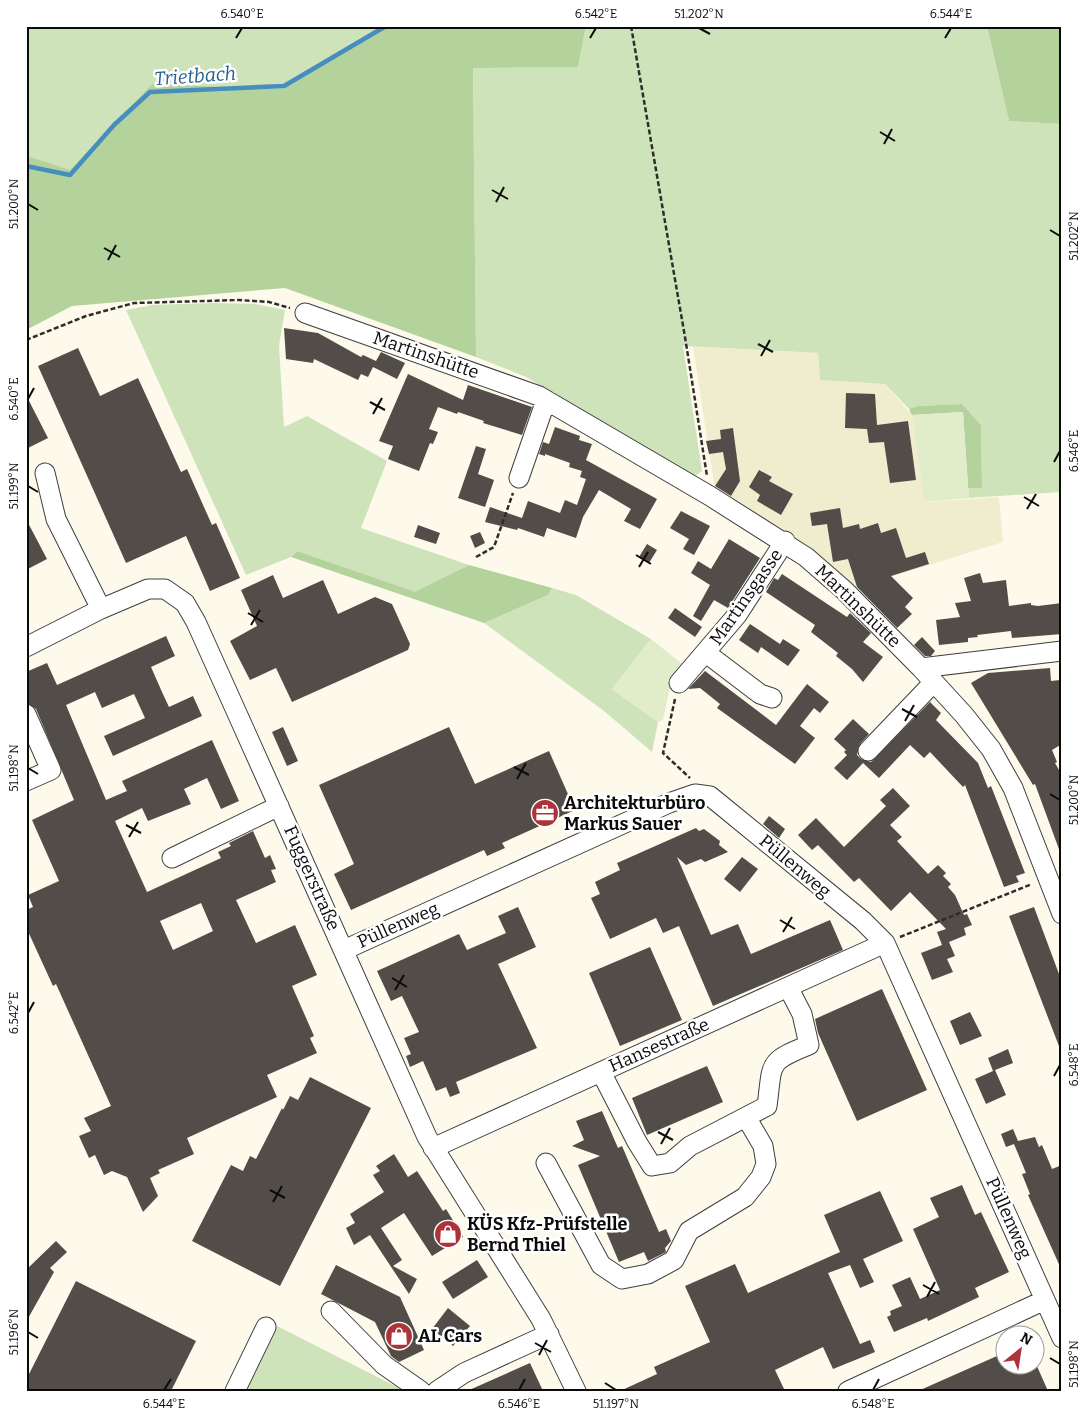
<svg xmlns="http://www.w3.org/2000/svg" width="1088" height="1417" font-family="Bitter,serif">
<rect width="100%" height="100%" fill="#fdfaec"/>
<!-- farmland -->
<path fill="#f0edcf" d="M693,347L818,353L820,380L885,384L912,415L924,502L999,497L1003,542L849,590L715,490Z"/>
<!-- green -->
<path fill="#cfe3ba" d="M26,26H384L282,89L152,84L70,171L26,156Z
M586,26H987L1009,121L1062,124V492L969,498L968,488L982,487L981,425L962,404L918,406L909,409L885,384L820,380L818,353L683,346L702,471L692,478L526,377L476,357L473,68L578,67Z
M215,303L255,304L285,310L279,346L284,427L307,416L387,461L361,528L469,565L415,593L297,551L291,557L246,575L126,310L152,305Z
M552,588L576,595L651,639L612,689L658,722L652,752L604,711L484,623L548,595Z
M277,1326L405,1391H244Z"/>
<!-- forest -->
<path fill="#b4d29b" d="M384,26H586L578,67L473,68L476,357L285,288L72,306L26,330V160L30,157L70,170L152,84L282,89Z
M987,26H1062V124L1009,121Z
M962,404L981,425L982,488H968L963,412L912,415L909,409L918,406Z
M297,551L415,592L469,565L552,588L548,595L484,623L291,557Z"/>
<!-- pitch -->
<path fill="#e0ecca" d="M963,412L969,498L924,502L912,415Z
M651,639L685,666L671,682L663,720L658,722L612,689Z"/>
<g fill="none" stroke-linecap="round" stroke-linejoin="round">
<!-- stream -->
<path stroke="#458ebe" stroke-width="4.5" d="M26,166L70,175L114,125L150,92L284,86L386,26"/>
</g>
<!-- building -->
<path fill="#534d49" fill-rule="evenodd" d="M284,328L318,333L361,357L363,355L376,361L381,352L405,363L397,379L373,367L368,377L361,374L358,380L314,359L313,363L286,359Z
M78,348L100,396L138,378L181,472L187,469L212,525L216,523L240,578L210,591L186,536L126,563L38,366Z
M408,374L463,400L468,385L532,407L522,435L483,423L484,421L458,412L457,414L438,407L429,429L438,432L433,444L430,443L419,471L388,459L393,446L379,441Z
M846,393L875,394L877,425L908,421L916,480L890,483L884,442L869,443L867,429L845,428Z
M26,395L48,438L26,449Z
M555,427L580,436L579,440L592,444L586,460L657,499L640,529L624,521L631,509L599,490L583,517L576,538L547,528L544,537L518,528L517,530L485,522L490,507L522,518L528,501L560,513L565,500L577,505L586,479L580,477L582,471L569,467L570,463L545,454V456L539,454L543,442L549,444Z
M733,428L740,481L731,496L715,486L726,469L723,452L709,454L706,441L721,439L720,430Z
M476,446L486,449L478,474L494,480L485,507L458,498Z
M759,470L772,477L769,481L793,494L781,515L757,501L760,495L749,487Z
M840,508L843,528L859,524L860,529L878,523L881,533L896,528L906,558L925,552L929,564L891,576L913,598L905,607L912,614L897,628L857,587L848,559L833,562L827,524L812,526L810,513Z
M681,511L710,526L694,555L683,549L689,539L670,528Z
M26,519L47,559L26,570Z
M418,525L440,533L436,544L414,537Z
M480,532L485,543L475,548L470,536Z
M729,539L760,558L728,608L714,600L701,621L693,616L710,585L691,573L698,561L711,569Z
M647,544L657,550L649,563L639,557Z
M980,573L983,583L1006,580L1009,606L1031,603V605L1038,606L1062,603V634L1012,638L1011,631L977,635L978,637L968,638V642L939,645L936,620L960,617L955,603L971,601L964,578Z
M782,574L847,617L850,613L871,633L863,642L883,657L863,682L852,669L836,656L838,653L811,632L815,625L766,592L774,578L778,580Z
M273,575L283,598L323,580L338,614L375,597L392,604L410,644L408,650L292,702L276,668L250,680L230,641L257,626L241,590Z
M675,608L702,627L695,637L668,618Z
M750,624L780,644L783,639L800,650L788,666L761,647L758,653L739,640Z
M166,636L175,656L151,667L162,692L169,707L193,696L202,716L113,756L104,736L145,718L134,694L102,708L95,692L66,705L106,800L127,791L122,781L212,740L239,801L221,809L207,778L184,789L191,804L148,821L142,808L115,821L147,892L221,858L218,852L231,846L229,843L253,831L265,858L270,855L276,869L271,870L276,882L236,900L256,943L295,925L317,975L292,986L314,1036L310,1038L317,1053L267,1075L277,1097L187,1138L194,1154L158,1170L160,1173L150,1178L158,1196L143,1212L127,1177L112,1171L104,1175L95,1155L89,1158L79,1136L91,1131L84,1118L111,1106L56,984L53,986L26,927V910L33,907L28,895L59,881L32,820L74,800L36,709L26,703V672L47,663L57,685ZM201,903L213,931L173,950L160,921Z
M922,637L935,651L931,656H925L914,645Z
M1050,668L1051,681L1060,680L1062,689V744L1052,750L1057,762L1055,763L1062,775L1060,852L1035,784L1033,785L971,683L988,673Z
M705,671L776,725L807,684L829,702L820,713L814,708L800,726L815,738L795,764L717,708L720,704L700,688L688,689Z
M930,702L941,713L936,720L978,763L988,788L991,786L1025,873L1016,876L1019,882L1004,887L965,785L963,787L930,752L924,758L910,745L879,778L863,763L847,780L834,768L847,755L844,752L846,750L834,739L853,719L869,734L860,744L857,755L861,759L871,762Z
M283,727L298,761L287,766L272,732Z
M449,727L475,784L549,751L575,810L502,843L505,848L487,856L484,850L351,910L334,874L354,864L319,785Z
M893,788L910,806L890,825L902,837L897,841L928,874L938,865L946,873L943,876L951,884L948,887L955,895L964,915L967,914L972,925L964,928L966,935L949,942L955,956L947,959L953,972L932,980L921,953L942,945L937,932L946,929L910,892L891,911L859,878L854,882L818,845L812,850L798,835L816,818L844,847L886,806L880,800Z
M769,816L785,829L779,838L763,824Z
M696,828L699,831L704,829L720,841L719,845L728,852L705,862L701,859L686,865L677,857L711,935L738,924L751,954L830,920L843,950L713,1006L679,926L663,933L656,918L610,939L591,898L600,894L595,882L620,870L617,863Z
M742,857L758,869L740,892L724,879Z
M518,907L536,947L498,964L537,1048L456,1082L460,1093L450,1097L446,1087L436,1091L423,1061L410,1067L406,1056L411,1054L404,1038L419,1032L402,996L391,1001L377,971L459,934L467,950L506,933L498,916Z
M1034,907L1062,982V1054L1009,916Z
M650,947L682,1020L620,1046L589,973Z
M882,989L927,1090L857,1121L818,1033L815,1019Z
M970,1012L982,1036L960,1045L950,1021Z
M1008,1049L1013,1063L995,1070L1006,1095L986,1104L975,1079L993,1071L988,1058Z
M707,1066L723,1102L647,1135L632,1098Z
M310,1077L371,1108L280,1286L192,1241L231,1165L243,1171L250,1156L256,1159L282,1108L283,1110L290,1096L298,1100Z
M602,1111L618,1148L622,1146L659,1232L666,1229L671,1241L665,1248L666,1252L648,1261L644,1252L619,1262L578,1165L600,1156L572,1146L584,1140L576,1121Z
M1013,1129L1018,1141L1035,1137L1039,1147L1042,1145L1052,1169L1062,1165V1271L1028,1195L1030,1194L1022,1174L1026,1173L1014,1144L1006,1147L1001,1134Z
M394,1154L408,1177L417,1171L443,1211L446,1209L463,1237L432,1256L404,1213L381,1228L402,1260L393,1266L417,1279L409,1294L370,1235L354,1245L346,1228L355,1223L350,1214L384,1192L373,1175L380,1171L376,1166Z
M962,1185L975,1215L981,1212L1009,1272L975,1288L979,1297L928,1321L927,1318L894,1332L887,1317L891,1315L890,1311L902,1306L892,1285L910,1277L920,1299L940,1290L913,1229L939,1217L930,1198Z
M880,1191L903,1241L863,1259L874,1282L860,1288L850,1265L828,1273L860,1344L870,1340L875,1352L833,1369L823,1347L775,1370L785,1391H620L657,1374L654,1367L710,1342L685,1286L735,1264L748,1293L840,1252L824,1215Z
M56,1241L67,1252L50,1268L54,1272L26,1322V1281L29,1276L26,1270Z
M477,1260L488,1277L453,1299L442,1282Z
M336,1265L400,1297L424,1350L399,1362L391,1356L375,1322L321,1294Z
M76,1281L196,1341L171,1391H26V1380Z
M448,1308L470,1326L453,1346L432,1329Z
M1006,1352V1364H1036L1048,1391H918Z
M530,1363L543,1391H467Z"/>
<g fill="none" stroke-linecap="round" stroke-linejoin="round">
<!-- minor casing -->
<g stroke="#3e3e3e" stroke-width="21">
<path id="minor" d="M305,313L539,396L710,496L806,557L844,590L921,668L964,715L991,749L1013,788L1062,914
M45,473L56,519L101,609
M519,478L546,400
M26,647L101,609L148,589H165L185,603L196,622L245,731L427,1137L541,1319L576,1391
M706,653L760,694L772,698
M921,668L1062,651
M679,683L737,615L785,541
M26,714L51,770L26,781
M868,751L934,682
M172,858L279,806
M344,950L669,803L695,794L710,796L863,921L885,943L1062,1338
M601,1072L637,1142L652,1166L670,1163L690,1146L767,1106C773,1063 766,1062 809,1045L802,1014L788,987
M433,1148L885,943
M546,1163L601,1265L622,1279L648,1274L674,1260L689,1231L745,1197L761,1177L766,1164L763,1146L746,1117
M331,1311L384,1365L421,1391
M235,1391L266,1327
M437,1391L464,1373L549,1334
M848,1391L1045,1300"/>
</g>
<!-- path -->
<path stroke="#2d2d2d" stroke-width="2.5" stroke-dasharray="5 2.5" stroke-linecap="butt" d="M631,26L685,337L707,476
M26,340L86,316L134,303L239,300L269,302L290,308
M476,557L494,547L513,493
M675,699L663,753L690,778
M900,937L1032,884"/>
<!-- minor -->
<use href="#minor" stroke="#fff" stroke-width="19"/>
</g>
<!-- ticks -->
<path fill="none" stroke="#0b0b0b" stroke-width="2" d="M699,28L710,34M236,38L242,28M590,38L596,28M945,38L951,28M880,132L895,141M884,144L892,129M492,190L508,199M496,202L504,187M28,204L38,210M1050,230L1060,236M104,248L120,257M108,260L116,245M758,344L773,352M761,356L770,340M28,399L34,388M370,402L385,410M373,414L382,398M1054,462L1060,451M28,486L38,492M1024,497L1039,506M1027,509L1036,494M636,555L651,564M639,567L648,552M248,613L263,622M251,625L260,610M902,709L917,717M905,721L914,705M514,767L529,775M28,768L38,774M517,779L526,763M1050,794L1060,800M126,825L141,833M129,837L138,822M780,920L795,929M783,932L792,917M392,978L407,987M395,990L404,975M28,1013L34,1002M1054,1076L1060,1065M658,1132L673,1140M661,1144L670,1128M270,1190L285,1198M273,1202L282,1186M923,1285L939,1294M927,1297L935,1282M28,1332L38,1338M535,1343L551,1352M539,1355L547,1340M1050,1358L1060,1364M605,1383L616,1390M164,1390L171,1379M519,1390L525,1379M873,1390L879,1379"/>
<!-- icons -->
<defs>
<g id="office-disc" transform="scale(1.4375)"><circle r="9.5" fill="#ac3339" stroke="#fff"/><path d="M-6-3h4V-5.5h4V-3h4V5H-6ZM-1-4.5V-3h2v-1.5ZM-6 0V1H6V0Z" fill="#fff"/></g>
<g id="shop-disc" transform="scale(1.4375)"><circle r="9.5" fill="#ac3339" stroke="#fff"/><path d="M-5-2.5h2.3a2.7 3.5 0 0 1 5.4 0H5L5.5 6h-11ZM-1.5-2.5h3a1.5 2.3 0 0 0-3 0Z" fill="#fff"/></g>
</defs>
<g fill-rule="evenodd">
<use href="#office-disc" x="545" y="813"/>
<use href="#shop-disc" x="448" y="1234"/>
<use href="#shop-disc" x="399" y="1336"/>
</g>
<g text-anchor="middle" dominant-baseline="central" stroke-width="5" stroke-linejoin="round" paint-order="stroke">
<!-- street labels -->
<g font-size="18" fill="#0b0b0b" stroke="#fff">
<text transform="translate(426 355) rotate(19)">Martinshütte</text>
<text transform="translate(746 597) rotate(-55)">Martinsgasse</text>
<text transform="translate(858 606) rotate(44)">Martinshütte</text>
<text transform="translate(795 866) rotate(40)">Püllenweg</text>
<text transform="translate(312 878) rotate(66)">Fuggerstraße</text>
<text transform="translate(398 925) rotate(-24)">Püllenweg</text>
<text transform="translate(659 1045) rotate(-24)">Hansestraße</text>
<text transform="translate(1009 1218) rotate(66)">Püllenweg</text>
</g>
<!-- poi labels -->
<g font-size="18" font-weight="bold" fill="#0b0b0b" stroke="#fff" text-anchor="start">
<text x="564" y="803">Architekturbüro<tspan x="564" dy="21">Markus Sauer</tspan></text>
<text x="467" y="1224">KÜS Kfz-Prüfstelle<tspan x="467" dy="21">Bernd Thiel</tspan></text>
<text x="418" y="1336">AL Cars</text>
</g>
<!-- water labels -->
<g font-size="19" font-style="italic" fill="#23608f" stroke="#fff">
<text transform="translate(195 76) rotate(-4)">Trietbach</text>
</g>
</g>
<!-- border -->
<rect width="1088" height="1417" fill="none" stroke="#ffffff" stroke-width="55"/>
<!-- north arrow -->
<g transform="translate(1020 1350) rotate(30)"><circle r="24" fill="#ffffff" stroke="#9d9d9d"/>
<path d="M0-4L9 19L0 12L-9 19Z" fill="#ac3339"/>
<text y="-8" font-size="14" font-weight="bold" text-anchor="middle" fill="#0b0b0b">N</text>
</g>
<rect x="28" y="28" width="1032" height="1362" fill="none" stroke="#0b0b0b" stroke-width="2"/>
<g font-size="12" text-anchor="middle" fill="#0b0b0b">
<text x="242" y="18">6.540°E</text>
<text x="596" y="18">6.542°E</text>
<text x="699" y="18">51.202°N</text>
<text x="951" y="18">6.544°E</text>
<text transform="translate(14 204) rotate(-90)" y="4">51.200°N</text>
<text transform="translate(1074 236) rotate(-90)" y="4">51.202°N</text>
<text transform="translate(14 399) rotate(-90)" y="4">6.540°E</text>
<text transform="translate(1074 451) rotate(-90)" y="4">6.546°E</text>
<text transform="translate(14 486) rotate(-90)" y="4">51.199°N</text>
<text transform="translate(14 768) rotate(-90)" y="4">51.198°N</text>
<text transform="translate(1074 800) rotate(-90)" y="4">51.200°N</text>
<text transform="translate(14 1013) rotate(-90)" y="4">6.542°E</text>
<text transform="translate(1074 1065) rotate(-90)" y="4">6.548°E</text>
<text transform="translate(14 1332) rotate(-90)" y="4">51.196°N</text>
<text transform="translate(1074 1364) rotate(-90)" y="4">51.198°N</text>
<text x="164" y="1408">6.544°E</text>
<text x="519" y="1408">6.546°E</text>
<text x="616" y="1408">51.197°N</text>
<text x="873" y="1408">6.548°E</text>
</g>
</svg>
